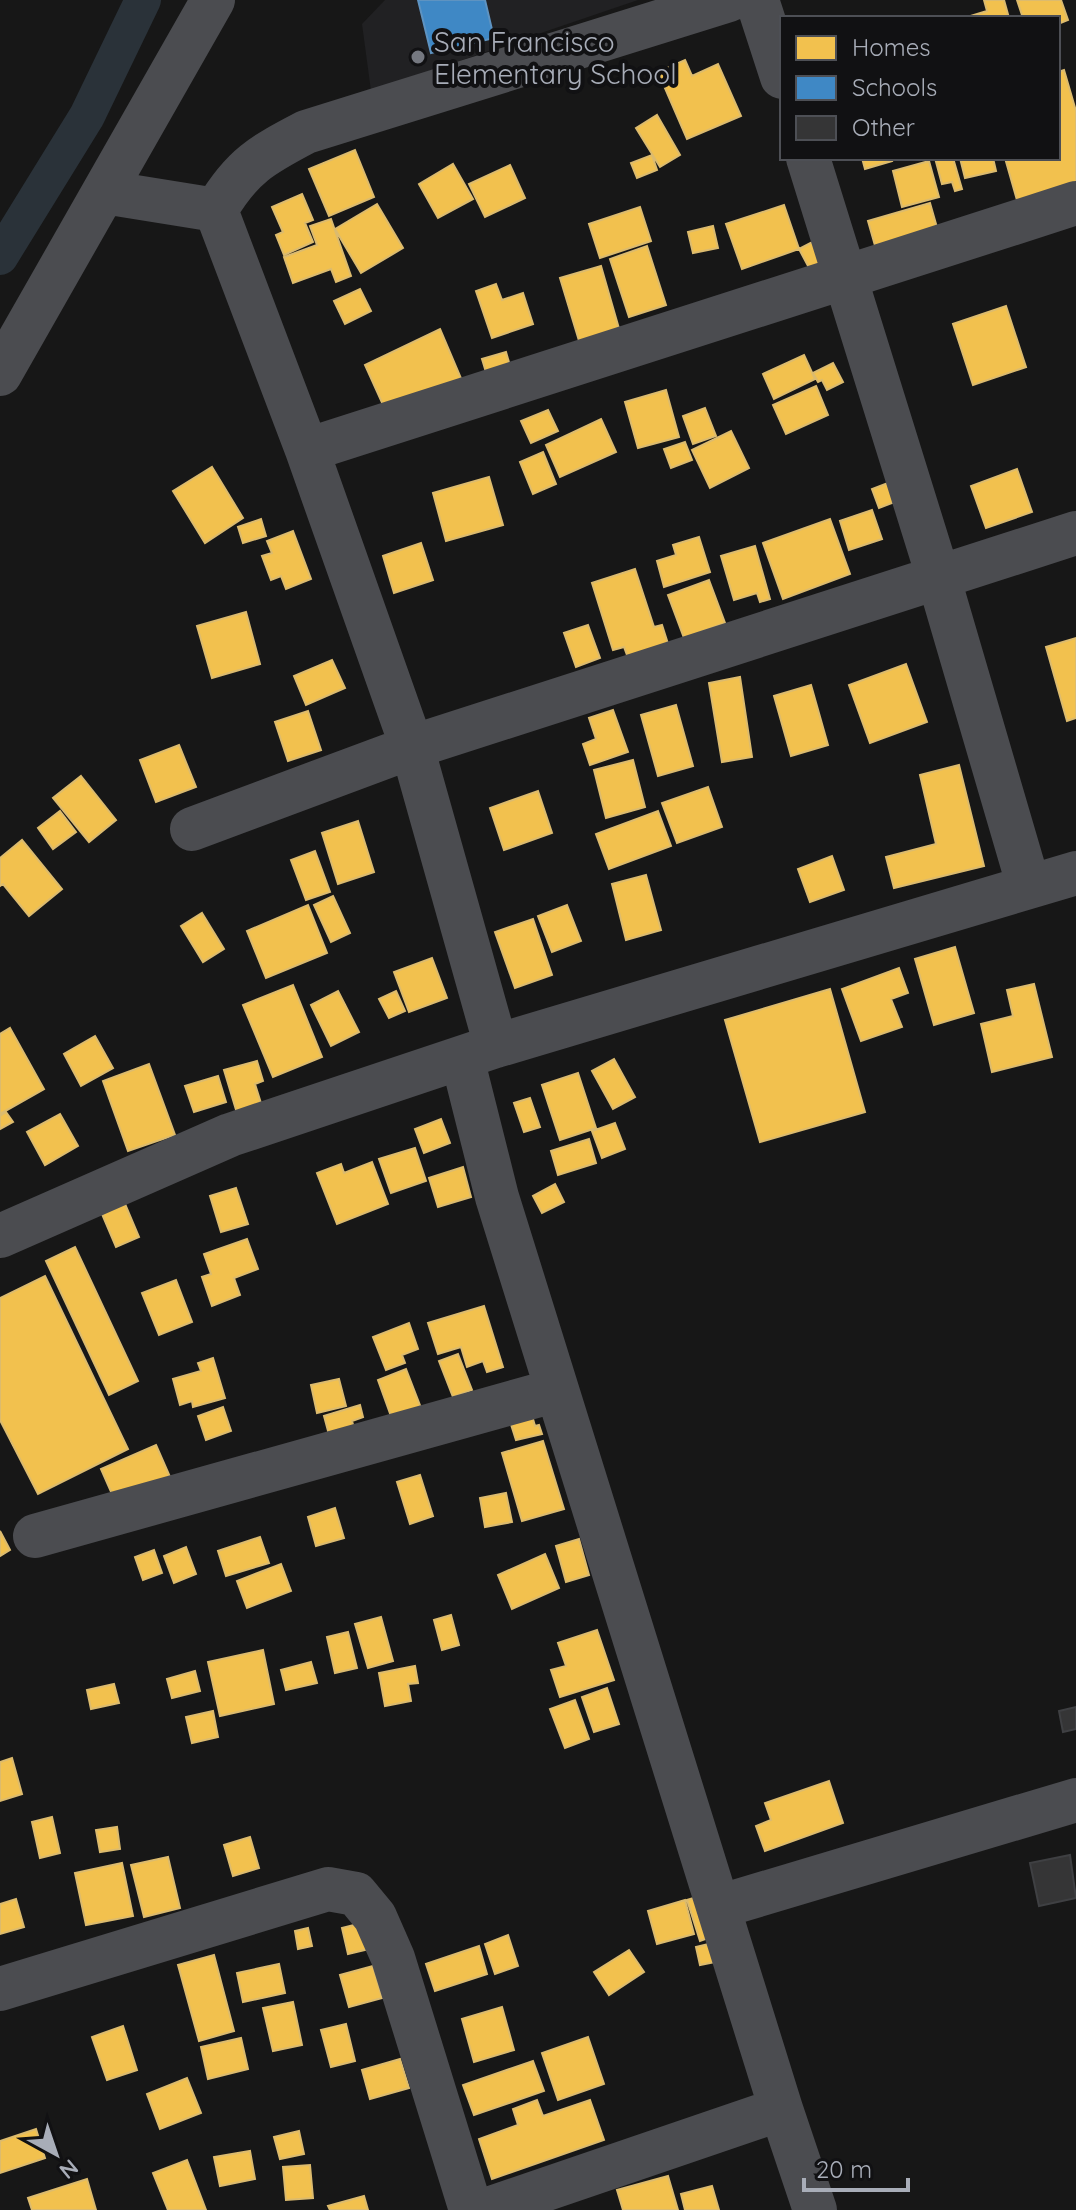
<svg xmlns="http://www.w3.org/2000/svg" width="1076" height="2210" font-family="Quicksand,sans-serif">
<rect width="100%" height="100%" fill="#171717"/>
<!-- built -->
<path fill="#212123" d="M385,0H638L371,91L362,24Z"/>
<!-- homes -->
<path fill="#f2c14e" stroke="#dcbb6e" stroke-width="2" d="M984,0H1004L1009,18H964L987,11Z
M1017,0H1061L1068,20L1058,24V18H1023Z
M685,60L692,76L718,64L741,116L687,139L658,72Z
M1064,70L1076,111V205L1023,221L1005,158H1058V72Z
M657,115L680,155L660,167L636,128Z
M355,150L374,197L329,216L309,169Z
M652,155L657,170L637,178L631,163Z
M862,158H891L892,161L865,169Z
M935,158H953L962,189L955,191L952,182L942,184Z
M960,158H993L996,171L965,178Z
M929,161L939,197L902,207L893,171Z
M453,164L473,199L438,218L419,184Z
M510,165L525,198L485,217L469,184Z
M302,194L313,220L305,223L313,242L284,255L276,235L283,232L272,207Z
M930,203L940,238L878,256L868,221Z
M377,204L403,248L361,273L335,229Z
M784,205L799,249L742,269L726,224Z
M640,207L651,241L600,258L589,224Z
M331,219L351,276L336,282L331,269L293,283L284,257L317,245L310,226Z
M713,226L718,248L693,253L688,232Z
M818,239L834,269L815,279L799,249Z
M647,246L666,305L629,317L610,259Z
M601,266L620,332L580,344L560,278Z
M496,284L502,300L523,293L533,324L492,338L476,291Z
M360,289L371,311L345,324L334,301Z
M1006,306L1026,367L973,385L953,324Z
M440,329L463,383L384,407L365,365Z
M506,352L513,376L489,382L482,359Z
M804,355L815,379L774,399L763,374Z
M833,363L843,382L827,390L822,380L818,382L813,373Z
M816,386L828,415L786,434L773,405Z
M666,390L679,437L638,448L625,402Z
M705,408L716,436L693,444L683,416Z
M548,410L558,431L531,443L521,421Z
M601,419L616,452L560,477L546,445Z
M731,431L749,468L710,488L692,450Z
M685,442L692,460L671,468L664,449Z
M543,452L556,484L533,494L520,462Z
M212,467L243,518L205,543L173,491Z
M1017,469L1032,512L986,528L971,486Z
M489,477L503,525L446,541L433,493Z
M893,481L900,500L879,508L872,489Z
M872,510L882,539L849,550L840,521Z
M261,519L266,536L243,543L238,527Z
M830,519L850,574L783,599L763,543Z
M293,531L311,579L286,589L281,576L271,580L262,556L272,553L267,541Z
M699,537L710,572L664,587L657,561L676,555L673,545Z
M421,543L433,580L394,593L383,556Z
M755,546L770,599L760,602L757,593L734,600L721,556Z
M635,569L654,627L662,625L670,650L630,663L624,647L613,650L592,583Z
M709,580L725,623L684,638L668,595Z
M246,612L260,664L212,678L197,626Z
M588,625L600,658L576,667L564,633Z
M1076,638V718L1067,721L1046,647Z
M332,660L345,688L306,705L294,676Z
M906,664L927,722L870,743L849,685Z
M740,677L752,757L722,762L709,683Z
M811,685L828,745L791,756L774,696Z
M676,705L693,766L658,776L641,715Z
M613,710L628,752L590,765L583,744L596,739L589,718Z
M308,711L321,750L288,761L275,722Z
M179,745L196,787L156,802L140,760Z
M633,760L645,807L606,818L594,770Z
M959,765L984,866L894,888L886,857L936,844L920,775Z
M81,776L116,820L89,842L53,798Z
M708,787L722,827L677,843L662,803Z
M538,791L552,833L504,850L490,808Z
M60,811L76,832L53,849L38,828Z
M658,811L671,846L609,869L596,834Z
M358,821L374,872L338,884L322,833Z
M22,840L62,889L29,916L3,884L0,886V858Z
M315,851L330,892L306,900L291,860Z
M832,856L844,890L810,902L798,869Z
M646,875L661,930L626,940L612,884Z
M333,896L350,933L331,942L314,905Z
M308,905L327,953L266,978L247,931Z
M567,905L581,941L552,952L538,916Z
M202,913L224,949L203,962L181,926Z
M533,919L552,975L515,988L495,932Z
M955,947L974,1013L934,1025L915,959Z
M432,958L447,998L409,1012L394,972Z
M899,968L908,993L891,999L902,1027L861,1041L842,989Z
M1034,984L1052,1057L992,1072L981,1024L1013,1016L1007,990Z
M293,985L322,1057L273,1077L243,1005Z
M830,989L865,1112L760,1142L725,1020Z
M338,991L359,1032L331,1046L311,1005Z
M396,991L405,1011L389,1018L379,999Z
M10,1028L44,1089L0,1114V1034Z
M95,1036L113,1068L81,1086L64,1054Z
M614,1059L635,1097L613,1109L592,1071Z
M257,1061L263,1081L255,1084L265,1116L240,1123L224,1070Z
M149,1064L175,1135L128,1151L103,1081Z
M578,1073L596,1128L560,1140L542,1085Z
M218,1076L226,1102L194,1112L185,1086Z
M530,1098L540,1127L524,1132L514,1103Z
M6,1112L13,1122L0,1129V1116Z
M60,1114L78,1146L45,1165L27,1132Z
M441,1119L450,1143L424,1153L415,1129Z
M615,1123L625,1149L602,1158L592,1131Z
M589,1139L596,1163L558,1175L551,1151Z
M415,1148L426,1181L391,1193L379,1159Z
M372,1162L388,1204L337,1224L317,1173L341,1164L344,1173Z
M463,1167L471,1197L438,1207L429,1178Z
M555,1184L564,1202L542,1213L533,1196Z
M236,1188L248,1224L221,1232L210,1196Z
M125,1204L139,1237L116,1247L102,1214Z
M247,1239L258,1269L234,1278L240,1295L212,1306L202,1277L211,1274L204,1254Z
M75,1247L138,1381L109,1395L46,1261Z
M45,1276L128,1449L38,1494L0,1420V1298Z
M176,1280L192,1322L159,1335L142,1293Z
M484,1306L503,1367L487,1372L483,1361L467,1367L461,1347L438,1354L428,1323Z
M409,1323L418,1349L402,1355L405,1363L386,1370L373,1337Z
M458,1354L472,1390L453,1397L439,1361Z
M213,1358L225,1398L193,1407L192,1401L180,1405L173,1379L201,1371L198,1363Z
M406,1369L421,1408L392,1419L378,1380Z
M339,1379L346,1406L317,1413L311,1385Z
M360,1405L363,1417L352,1421L356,1435L331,1442L324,1416Z
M223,1407L231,1431L206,1440L198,1416Z
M531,1412L535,1426L539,1425L542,1434L516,1440L509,1418Z
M543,1441L564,1509L522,1521L502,1453Z
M156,1445L174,1486L119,1510L101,1469Z
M420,1475L433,1516L410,1524L397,1482Z
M506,1493L512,1522L485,1527L480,1498Z
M335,1508L344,1538L316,1546L308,1517Z
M0,1531L10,1550L0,1556Z
M260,1537L269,1563L226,1576L218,1551Z
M579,1539L589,1575L566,1582L556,1546Z
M186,1547L196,1574L174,1583L164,1556Z
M154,1550L162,1573L143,1580L135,1557Z
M545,1554L559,1588L512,1609L498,1575Z
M281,1564L291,1591L247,1608L237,1581Z
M451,1615L459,1645L442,1650L434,1620Z
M381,1617L393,1661L368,1668L355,1624Z
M597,1630L614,1680L560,1697L551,1670L566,1666L558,1643Z
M348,1632L357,1668L335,1673L327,1637Z
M263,1650L274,1704L220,1716L208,1662Z
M311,1662L317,1683L286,1690L281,1670Z
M415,1666L418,1683L408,1684L411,1701L385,1706L379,1673Z
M195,1671L200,1691L172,1698L167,1679Z
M114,1684L119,1703L91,1709L87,1690Z
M607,1688L619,1724L594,1732L582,1697Z
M575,1700L589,1739L565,1748L550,1709Z
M213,1711L218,1737L192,1743L186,1717Z
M12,1758L22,1794L0,1801V1762Z
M829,1781L843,1823L765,1851L756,1826L771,1820L765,1803Z
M52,1817L60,1853L40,1858L32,1822Z
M117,1827L120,1849L100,1852L96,1830Z
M250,1837L259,1868L233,1876L224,1845Z
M168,1857L180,1908L144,1917L131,1865Z
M122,1863L133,1916L86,1925L75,1873Z
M707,1894L720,1934L700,1941L687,1900Z
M16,1899L24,1927L0,1934V1904Z
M685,1900L694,1934L657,1944L648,1911Z
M362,1923L369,1949L348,1954L342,1928Z
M308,1928L312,1946L298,1949L295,1931Z
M508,1935L518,1966L495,1974L485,1944Z
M721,1941L725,1960L700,1965L696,1947Z
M479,1946L487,1974L435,1991L426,1964Z
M629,1950L644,1972L609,1995L594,1972Z
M214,1955L234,2031L199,2041L178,1965Z
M279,1964L285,1993L243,2002L237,1973Z
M373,1966L382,1998L349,2007L340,1975Z
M293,2002L302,2045L273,2051L263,2008Z
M502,2007L514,2050L474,2062L462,2019Z
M346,2024L355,2061L331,2067L321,2030Z
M123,2026L137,2070L107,2080L92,2037Z
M588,2037L604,2084L558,2100L542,2053Z
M241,2038L248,2069L208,2079L201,2047Z
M400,2059L409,2088L370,2099L362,2070Z
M533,2061L544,2091L474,2115L463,2085Z
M187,2078L201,2113L160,2129L147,2094Z
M537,2100L543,2116L590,2100L604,2140L492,2179L479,2139L518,2125L513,2109Z
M36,2129L45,2158L0,2173V2141Z
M299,2131L304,2154L280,2159L274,2137Z
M250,2151L255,2179L220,2186L214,2157Z
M187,2160L206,2210H168L153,2173Z
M310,2165L313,2198L286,2200L283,2167Z
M668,2176L678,2210H623L617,2190Z
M87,2179L96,2210H32L28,2198Z
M712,2186L719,2210H685L681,2194Z
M364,2196L368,2210H330L328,2206Z"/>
<!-- schools -->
<path fill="#3f88c5" stroke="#5e93c1" stroke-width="2" d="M418,0H485L494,38L431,53Z"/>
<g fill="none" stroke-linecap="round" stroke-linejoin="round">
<!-- canal -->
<path stroke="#2a3239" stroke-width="36" d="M0,257L87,116L143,0"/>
</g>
<!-- building -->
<path fill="#353536" stroke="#3f4043" stroke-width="2" d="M1076,1707V1729L1063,1732L1059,1711Z
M1070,1855L1076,1898L1039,1906L1030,1863Z"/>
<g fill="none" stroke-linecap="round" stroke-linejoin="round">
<!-- minor -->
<path stroke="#4b4c50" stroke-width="44" d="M729,0L306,132C262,155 242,166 216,210L307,450L1076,203
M757,0L782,77
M808,158L938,576L1029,887
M104,192L216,210
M0,374L213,0
M307,450L412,747L496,1046
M192,829L412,747L1076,533
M462,1058L497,1197L781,2109L815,2210
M0,1236L230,1135L496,1046L1076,873
M35,1536L557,1390
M718,1907L1076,1800
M0,1989L328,1889L356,1894L375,1917L393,1958L471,2210
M485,2210L781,2109"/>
</g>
<!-- markers -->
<circle fill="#757880" stroke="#111113" stroke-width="3" cx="418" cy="57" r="8"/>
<g text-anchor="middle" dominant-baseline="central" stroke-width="8" stroke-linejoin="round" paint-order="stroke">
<!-- poi labels -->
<g font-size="28" fill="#a8adb8" stroke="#111113" text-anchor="start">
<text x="434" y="41">San Francisco<tspan x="434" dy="32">Elementary School</tspan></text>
</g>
</g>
<!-- legend -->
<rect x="780" y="16" width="280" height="144" fill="#111113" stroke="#4d4f55" stroke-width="2"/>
<rect x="796" y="36" width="40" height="24" fill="#f2c14e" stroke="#4d4f55" stroke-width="2"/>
<text x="852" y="56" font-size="24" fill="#a8adb8">Homes</text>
<rect x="796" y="76" width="40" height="24" fill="#3f88c5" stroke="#4d4f55" stroke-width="2"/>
<text x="852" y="96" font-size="24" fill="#a8adb8">Schools</text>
<rect x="796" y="116" width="40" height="24" fill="#353536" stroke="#4d4f55" stroke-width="2"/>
<text x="852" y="136" font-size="24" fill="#a8adb8">Other</text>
<!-- north arrow -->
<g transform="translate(56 2154) rotate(140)" stroke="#111113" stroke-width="6" paint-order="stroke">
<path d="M0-6L14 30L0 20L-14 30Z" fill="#a8adb8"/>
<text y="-12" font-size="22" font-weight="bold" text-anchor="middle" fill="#a8adb8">N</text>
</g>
<!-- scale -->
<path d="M804 2178v12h104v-12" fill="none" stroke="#a8adb8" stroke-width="4"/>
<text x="816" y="2178" font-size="24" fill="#a8adb8" stroke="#111113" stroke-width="6" paint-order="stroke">20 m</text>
</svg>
